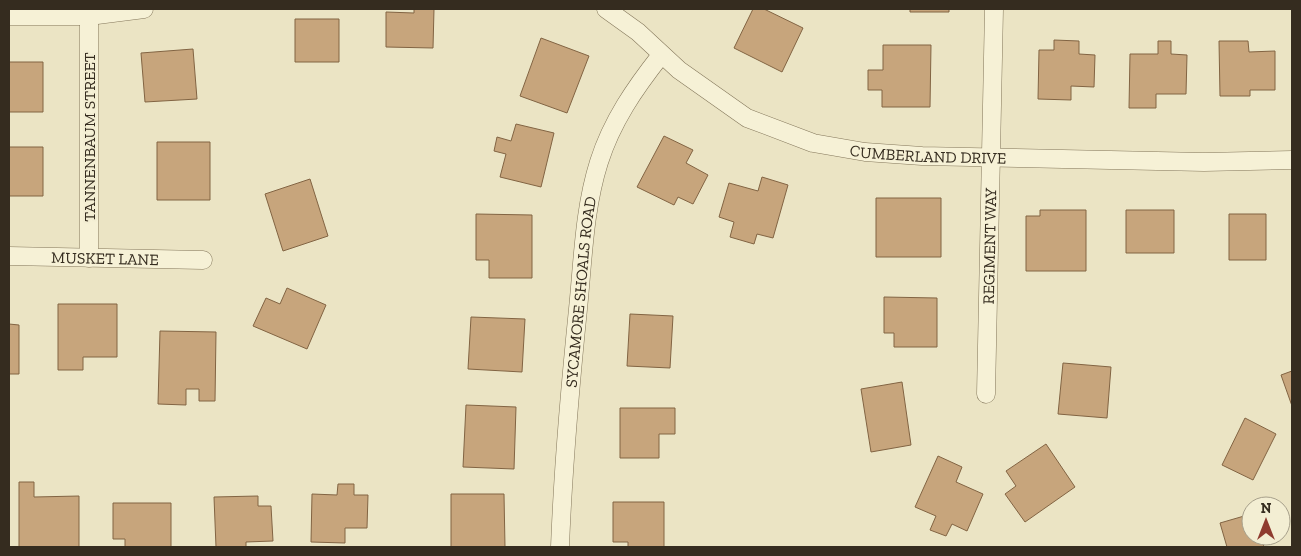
<svg xmlns="http://www.w3.org/2000/svg" width="1301" height="556" font-family="'Zilla Slab',serif">
<rect width="100%" height="100%" fill="#ebe4c4"/>
<!-- building -->
<path fill="#c7a57c" stroke="#826443" d="M414,9H434L433,48L386,47V12L414,13Z
M753,9H764L803,28L782,72L734,48Z
M910,9H949V12H910Z
M295,19H339V62H295Z
M541,38L589,56L567,113L520,96Z
M1054,40L1079,41V54L1095,55L1094,87L1071,86V100L1038,99L1039,50H1054Z
M1158,41H1171V54L1187,55L1186,94H1156V108H1129L1130,54H1158Z
M1219,41H1248L1249,52L1275,51V90H1250V96H1220Z
M883,45H931L930,107H882V90H868V70H883Z
M193,49L197,99L145,102L141,53Z
M9,62H43V112H9Z
M516,124L554,133L541,187L500,177L506,154L494,151L497,137L511,141Z
M664,136L693,150L686,163L708,175L693,204L678,197L674,205L637,187Z
M157,142H210V200H157Z
M9,147H43V196H9Z
M762,177L788,185L773,238L757,234L754,244L730,237L734,222L719,217L729,183L758,191Z
M310,179L328,236L283,251L265,194Z
M876,198H941V257H876Z
M1040,210H1086V271H1026V216H1040Z
M1126,210H1174V253H1126Z
M476,214L532,215V278H489V260H476Z
M1229,214H1266V260H1229Z
M287,288L326,305L307,349L253,326L266,298L280,304Z
M884,297L937,298V347H894V333H884Z
M58,304H117V357H83V370H58Z
M630,314L673,316L670,368L627,366Z
M471,317L525,319L522,372L468,369Z
M9,324L19,325V374H9Z
M160,331L216,332L215,401H199V389H186V405L158,404Z
M1063,363L1111,367L1107,418L1058,414Z
M1292,371V406L1281,375Z
M902,382L911,445L871,452L861,389Z
M466,405L516,407L514,469L463,467Z
M620,408H675V434H659V458H620Z
M1245,418L1276,434L1253,480L1222,465Z
M1046,444L1075,487L1025,522L1005,494L1016,486L1006,471Z
M938,456L962,467L956,482L983,494L967,531L952,524L946,536L930,530L936,516L915,507Z
M19,482H34V497L79,496V547H19Z
M338,484H354V495H368L367,528H345V543L311,542L312,494L337,495Z
M451,494H504L505,547H451Z
M258,496V506H271L273,541L246,542V547H216L214,497Z
M613,502H664V547H628V542H613Z
M113,503H171V547H125V539H113Z
M1251,514V536H1261L1264,547H1227L1220,523Z"/>
<g fill="none" stroke-linecap="round" stroke-linejoin="round">
<!-- street casing -->
<g stroke="#84775b" stroke-width="19">
<g id="street">
<path id="s1" d="M606,9L638,32L679,70L747,118L813,143L865,152L922,156L1204,162L1292,160"/>
<path d="M9,16H89L144,9"/>
<path d="M89,16V258"/>
<path id="s2" d="M9,256L203,260"/>
<path id="s3" d="M986,394L994,9"/>
<path id="s4" d="M560,547C563,468 570,388 578,309C583,260 584,209 599,162C612,121 635,88 661,55"/>
</g>
</g>
<!-- street -->
<use href="#street" stroke="#f6f1d6" stroke-width="18"/>
</g>
<g text-anchor="middle" dominant-baseline="central" stroke-width="4.5" stroke-linejoin="round" paint-order="stroke">
<!-- street labels -->
<g font-size="16" fill="#352c1f" stroke="#f3eed3">
<text transform="translate(89 137) rotate(-90)">TANNENBAUM STREET</text>
<text stroke="none"><textPath href="#s1" startOffset="365">CUMBERLAND DRIVE</textPath></text>
<text stroke="none"><textPath href="#s3" startOffset="148">REGIMENT WAY</textPath></text>
<text stroke="none"><textPath href="#s2" startOffset="96">MUSKET LANE</textPath></text>
<text stroke="none"><textPath href="#s4" startOffset="256">SYCAMORE SHOALS ROAD</textPath></text>
</g>
</g>
<!-- border -->
<rect width="1301" height="556" fill="none" stroke="#352c1f" stroke-width="20"/>
<!-- north arrow -->
<g transform="translate(1266 521)"><circle r="24" fill="#f3eed3" stroke="#a7a08b"/>
<path d="M0-4L9 19L0 12L-9 19Z" fill="#8f3b2f"/>
<text y="-8" font-size="14" font-weight="bold" text-anchor="middle" fill="#352c1f">N</text>
</g>
</svg>
